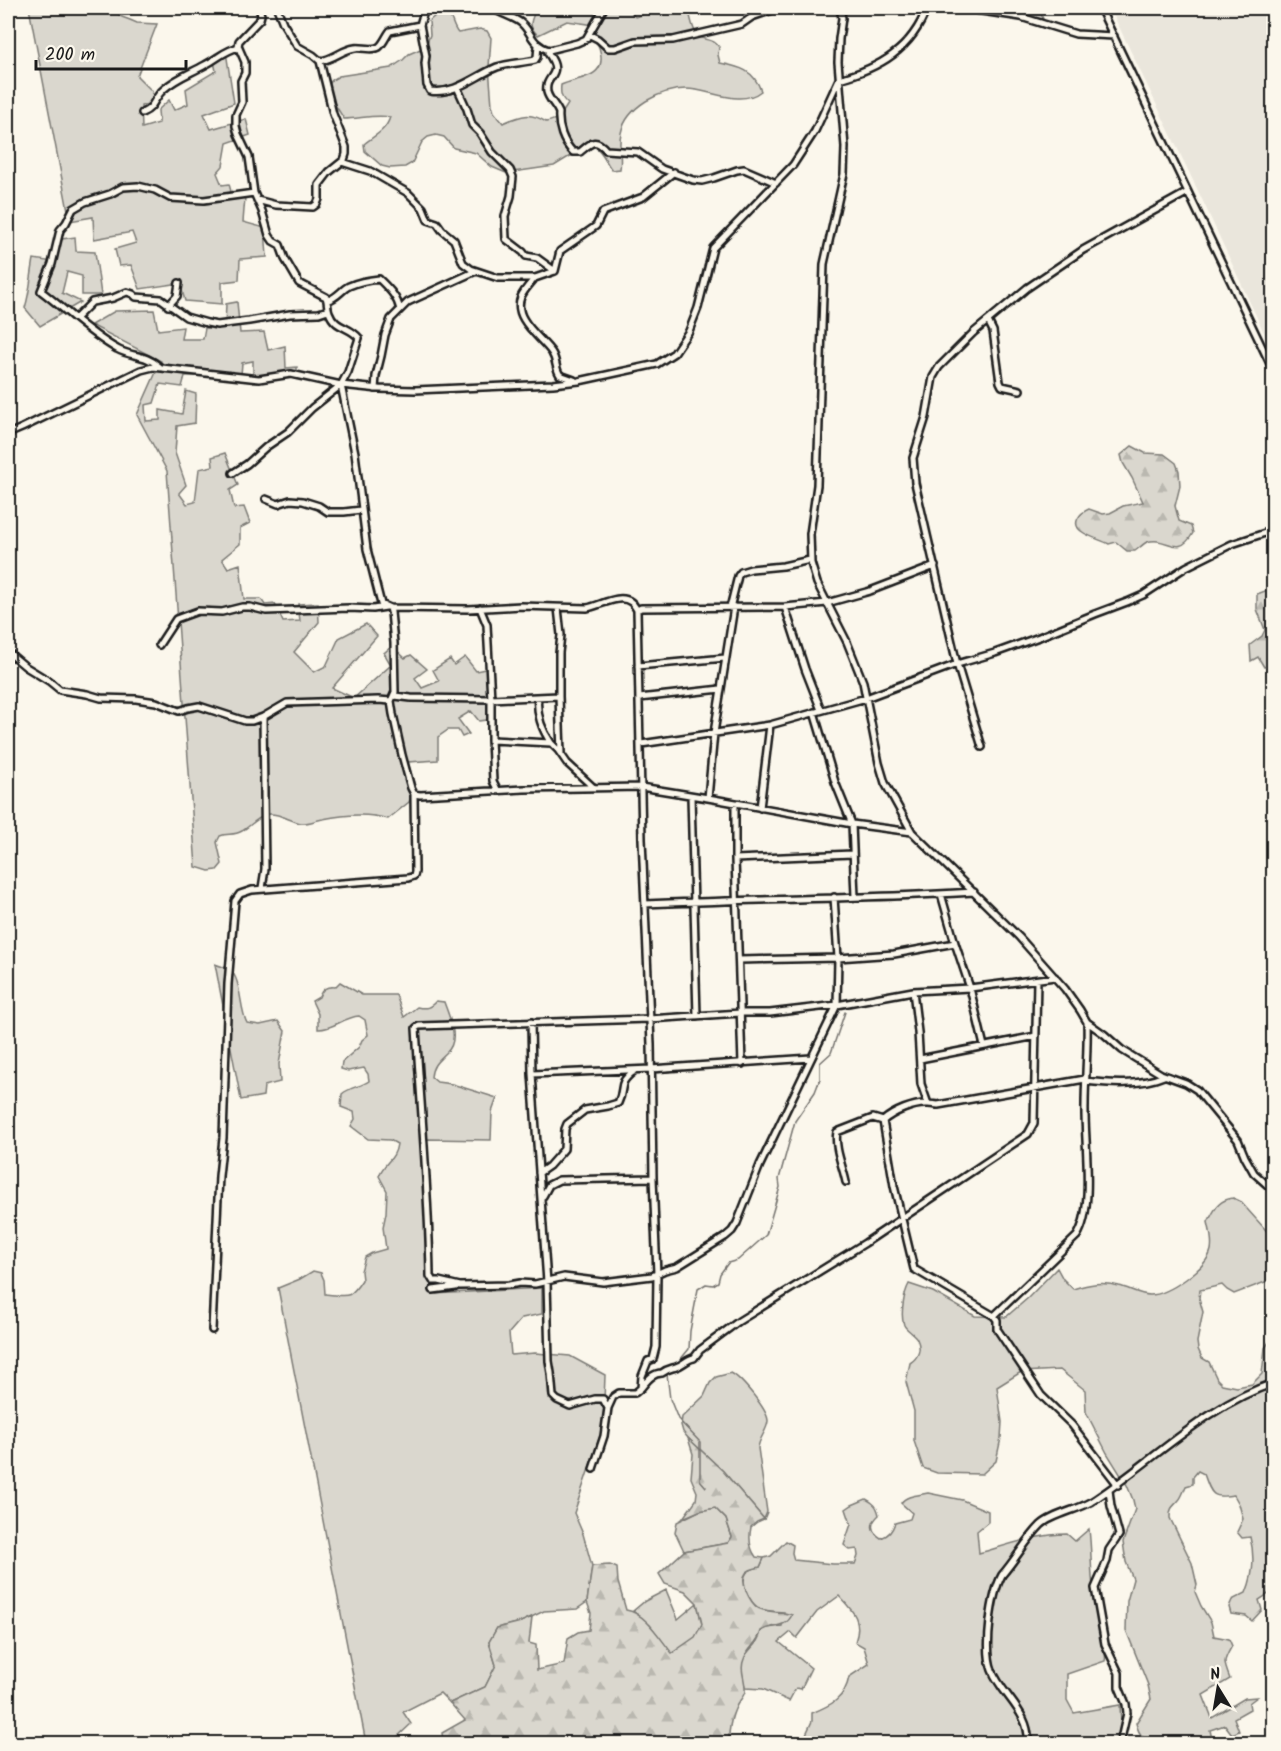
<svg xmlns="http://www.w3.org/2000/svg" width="1281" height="1751" font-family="Kalam,sans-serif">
<defs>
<pattern id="forest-firs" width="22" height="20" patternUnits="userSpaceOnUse" patternTransform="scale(1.5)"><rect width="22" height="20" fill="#dad7ce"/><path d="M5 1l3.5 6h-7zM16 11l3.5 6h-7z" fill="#bab8b0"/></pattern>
</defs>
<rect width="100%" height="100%" fill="#fbf7ec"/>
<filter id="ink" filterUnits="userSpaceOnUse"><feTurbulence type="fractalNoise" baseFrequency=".0167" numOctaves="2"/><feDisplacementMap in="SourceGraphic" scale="12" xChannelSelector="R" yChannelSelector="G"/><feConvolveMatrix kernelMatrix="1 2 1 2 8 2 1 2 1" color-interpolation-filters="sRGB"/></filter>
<g filter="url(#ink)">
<!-- built -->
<path fill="#eae6dc" d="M1110,8H1273V352L1200,195Z"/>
<!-- green -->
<path fill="#dad7ce" stroke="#7b7a75" stroke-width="1.5" d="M29,8H110L122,17L130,20L137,23L157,24L137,76L152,91L154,102L141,106L142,128L159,123L158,110L169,100L174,110L188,104L186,89L216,71L213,57L226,52L234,103L204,114L211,129L246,119L250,135L227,143L223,166L217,173L222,185L229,184L233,199L245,197L243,222L265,228L267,257L240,259L239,280L222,282V304L185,301L180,283L140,289L131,265L119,266L115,249L136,243L132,232L94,239L93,217L70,221Z
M532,8H628L635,17L642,15L651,8H688C691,17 692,34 702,38C710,41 714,40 719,47L718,55L720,63C740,67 754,70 761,91C740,108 710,89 686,89C672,89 658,94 646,101C635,108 624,119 621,133C618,145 622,157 620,169L612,170C605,162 604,152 595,147L580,150L554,166L506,173L492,167L476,153L454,148L444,137L436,135L428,137L422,142L412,163L405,167L390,168L382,166L365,151L364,144C375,135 386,131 390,117C375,114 359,119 344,119L332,100L328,86L332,80L339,76L391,68L403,60L409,54L423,48L427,43L430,35L429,21L435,16L449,14C453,21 453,27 458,33L480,29L487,31L491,38L489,67L492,105L494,112L503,123C520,116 529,111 546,122C558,120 562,114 568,104C561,98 560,94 561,85C570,81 579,80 588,76C613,67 596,39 588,24L567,21L538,35C527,26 531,21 536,9Z
M1027,8H1039L1043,19L1026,16Z
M75,237L76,251L95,252L101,295H82V276L67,272L62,293L81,302L40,326L25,308C30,292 31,275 34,259L53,262L62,239Z
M237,302L240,333L264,332L268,350L285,346L286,368L297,367V376L253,383V361L242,363L241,375L185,376L182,387L160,384L154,403L145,405L146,421L160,420V410L182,414L186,391L196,394L195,423L177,426L175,453L186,485L179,493L187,504L195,502L199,469L213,466L212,457L225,453L238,485L230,490L234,508L244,507L250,523L240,528V544L222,559L228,568L240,564L244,599H261L265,605L275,604L283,622L300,621L298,604L318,603L319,622L294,652L314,672L326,666L339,638L366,624L377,636L332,688L354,698L391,665L384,653L392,646L405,658L411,655L427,669L415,678L422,688L439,681L433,670L450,659L454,665L465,657L476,671L490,668L494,719L479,721L471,711L458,719L469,734L462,737L458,730H448L438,737V760L408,762L415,786L409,802L388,819C368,813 343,815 323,819C316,820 307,824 301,823C289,821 277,811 265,815C256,819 249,827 242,831C234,836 228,833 220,836L217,842L222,864L217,870L209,871L196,867L167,471L137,415L161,361L91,325L115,311L154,310L158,330L183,327L181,339H203L205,328L225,326L226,304Z
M215,964C219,966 225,967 229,969C242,978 239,1009 247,1023L260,1025L278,1021L285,1031L279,1064L280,1082L264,1086L263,1096L241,1100Z
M340,982L362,995H396L404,1017L417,1007C426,1009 430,1008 436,1001L444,1002C449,1017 461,1040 446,1053C438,1061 432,1065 431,1077L437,1082L452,1084L497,1098L492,1112L491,1140L426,1139L433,1294L542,1288V1314L522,1318L509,1333L511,1355L535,1353L570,1356L605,1375L603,1427L574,1513L583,1534L592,1566L587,1602L577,1609L544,1611L521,1622L497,1628L489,1642L496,1665L485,1687L450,1703L440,1693L403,1712L411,1724L395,1739L397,1743H366L278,1288L300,1279L313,1271L321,1273L324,1280L325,1294C348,1296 349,1300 362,1280L361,1271L365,1257L372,1253L386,1249L383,1227L386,1213L387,1191L379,1176C384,1162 395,1160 397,1144L390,1140L368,1139L351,1126L355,1119L354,1112L341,1107L342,1094C350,1087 360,1087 369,1081L368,1074L364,1068L348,1071L341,1069L342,1062L359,1047L362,1040L368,1035L365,1020L359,1016C344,1017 332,1030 318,1029V1014L312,1001L319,997C322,989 326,986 335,987Z
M1233,1198L1240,1201L1273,1238V1279L1234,1294L1227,1290L1222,1285L1200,1290L1199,1298L1203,1312L1197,1342L1198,1349L1202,1358L1209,1362L1217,1379L1222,1384L1237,1387L1252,1384L1262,1374L1265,1348L1273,1336V1591L1259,1600L1262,1610L1252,1621L1246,1616L1231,1614L1229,1607L1232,1600L1246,1593C1253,1576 1255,1556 1250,1537L1242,1538L1237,1532L1243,1519L1239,1504L1234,1495C1212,1499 1211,1494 1204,1474L1198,1471L1193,1477V1484L1186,1486C1184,1490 1182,1497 1179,1500C1172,1508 1170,1507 1170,1518L1192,1563L1197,1585L1195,1592L1201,1606L1211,1622L1214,1636L1229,1639L1232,1646C1223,1662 1223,1661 1230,1679L1203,1695L1212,1718L1245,1698L1257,1697L1249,1703L1250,1709L1234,1718L1239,1731L1232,1734L1225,1725L1210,1730L1213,1744L1156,1743C1144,1740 1139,1736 1136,1723L1151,1699L1148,1685L1126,1630L1127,1601L1133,1579L1126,1562L1123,1542L1135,1509L1133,1500L1127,1485L1107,1453L1086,1412L1085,1390L1060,1370L1021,1372L997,1387L1002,1422L1001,1438L996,1461L982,1474L937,1473L923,1468L914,1441V1411L906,1382L910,1363C918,1358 922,1349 917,1339C914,1333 907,1331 904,1325C900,1315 904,1293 909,1284L933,1292L975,1316L1006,1317L1028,1298L1057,1268L1063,1279L1073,1289C1089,1284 1103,1281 1119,1286C1129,1288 1139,1295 1150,1295C1168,1295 1207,1268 1211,1250C1213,1241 1210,1231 1208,1222C1215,1209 1218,1200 1233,1198Z
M731,1373C741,1378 768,1410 768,1421C767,1431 759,1438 758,1448L767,1512L764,1519L723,1471L688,1438L683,1432L681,1425L682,1417L704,1396L710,1383L716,1377Z
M928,1493L962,1500L988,1511V1522L977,1531L979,1553C1008,1545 1037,1534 1067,1534L1075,1541L1089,1529C1091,1546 1091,1561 1092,1577C1094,1597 1097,1618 1101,1638C1103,1646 1107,1654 1105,1661L1067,1674V1700L1074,1713L1120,1705L1121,1724L1117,1743H802L812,1721V1713C831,1705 845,1699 849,1677L869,1664L864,1647L855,1642C863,1620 853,1611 839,1596L817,1612L797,1638L791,1632L779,1642L811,1668L801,1689L796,1688L789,1701L763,1689L745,1688C743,1678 739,1667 744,1657C750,1648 759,1643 761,1631L767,1628L782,1626L784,1612C777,1611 767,1612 761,1609C750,1605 739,1582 747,1572C750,1569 755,1568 760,1567L764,1558L771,1556L786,1541L793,1545L792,1553L794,1560L833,1564H855L858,1556L857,1549L850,1550L844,1545L851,1524L846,1509L852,1505L866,1499C874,1503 877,1506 879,1515C870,1523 870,1531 881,1538C889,1535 892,1531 895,1523L910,1519L912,1513L901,1503C906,1495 919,1495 928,1493Z
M715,1508L726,1519L732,1537L728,1543L684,1551L675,1532L677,1522L699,1511Z
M666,1590L678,1619L697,1603L702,1624L696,1637L672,1654L650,1625L633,1611L645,1601Z"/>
<!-- forest -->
<path fill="url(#forest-firs)" stroke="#7b7a75" stroke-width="1.5" d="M1132,446L1145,453L1164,454L1176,463L1179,471L1180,486L1175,506L1179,521L1191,526L1193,533C1178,560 1167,535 1147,542C1143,544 1138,549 1135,551H1127L1116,542L1109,544C1101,540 1089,537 1081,531C1071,523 1080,513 1089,509L1103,514L1110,513L1123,506L1143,502L1132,478L1123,463L1121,455Z
M1273,588V664L1264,667L1258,657L1251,661L1250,645L1262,636L1265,630L1257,609V594Z
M688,1438L723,1471L764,1519L757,1522L751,1527C749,1537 749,1548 756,1557L764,1558L760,1567C755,1568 749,1569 746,1573C739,1582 750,1602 758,1608C768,1613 781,1611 792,1615C785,1629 772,1624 761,1631C758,1643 748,1648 744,1659C739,1670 746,1680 745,1691C744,1698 738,1701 736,1707C731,1717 728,1733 729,1743H437L443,1741L442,1733L465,1720L450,1703L485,1687L496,1665L489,1642L497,1628L521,1622L532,1617L529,1643L536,1645L537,1670L564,1664L568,1638L578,1632L589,1630L591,1613L587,1602L592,1566L610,1565L617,1568L618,1582L626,1610C646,1613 660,1639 672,1653L695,1637L702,1624L697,1603L685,1591L665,1584L659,1574L684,1551L728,1543L732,1537L726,1519L715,1508L699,1511L683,1518L696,1500L697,1492L691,1478L693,1454Z"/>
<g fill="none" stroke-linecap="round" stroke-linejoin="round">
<!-- stream -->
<path stroke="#74726e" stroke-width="1.5" d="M675,1366L689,1349L690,1331L698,1289L706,1284L713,1285L718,1282L720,1274L728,1263L738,1260L766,1235L780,1187L779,1179L795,1121L815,1092L820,1079V1063L831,1053L845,1012
M670,1371L667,1374L670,1399L678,1419L700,1442V1480L706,1487"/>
<!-- minor casing -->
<g stroke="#1c1c1c" stroke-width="10">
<path id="minor" d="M425,8L420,25L426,56L425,63L427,85L430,91C455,95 475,76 497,67C509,63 522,63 535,60L537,57L538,45
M493,8C501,14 511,16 520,22C532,31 530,44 549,50
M604,8L586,39L577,43L549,50L548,53C565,77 544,74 547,92C549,100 556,105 559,113C558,127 563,142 573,152H580C591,143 595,137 606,150L638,152L662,169L693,180L702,181L714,178L737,170L744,169L776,183
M840,8L842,18L839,39L838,62L845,147L844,174L824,264L817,485L810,534L811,563L817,583L847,642L863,682L879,763L885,783L912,832L1019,937L1065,989L1080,1010L1087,1022C1088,1050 1085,1078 1085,1106C1084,1140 1095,1208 1077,1236L994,1316
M962,8L1021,17L1076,34L1114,36
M1100,8L1274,372
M590,35L598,39L608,48H615L635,41L673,40L742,24L752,17L778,8
M320,61C335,59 341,50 355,48C363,47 373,51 379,47C384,43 386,36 390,31L420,25
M457,87L467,109L472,125L480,133L492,152L510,170L513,177L511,196L505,216L506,239L523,252L526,256L537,258L555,271
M142,113C156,107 153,98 164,89C176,78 191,73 205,65C219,58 223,51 239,47
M342,162L370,171L408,193L423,208L428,220L437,223L442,230L454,240L463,263L471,269L498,278H535L555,271L560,251L596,226L603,212L643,197L674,172
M257,200L276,205L313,207L317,204L319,199V185L329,172L344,160L346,154V147L333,114L320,61L313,55L297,46L283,23L277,8
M535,278C530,284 524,290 521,297C512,319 542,338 552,353C557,361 555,368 560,375L574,380
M328,300C337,298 341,290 349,286C358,282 369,280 379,279C389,289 397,296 400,310
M168,306L177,296L179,283
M76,318L92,302L113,298L127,292L133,294L136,297L161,299L186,317L207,323L217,325L249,321L290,314L319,313L328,310
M988,321L993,331L1000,382L1002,386L1020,390
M160,367C146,354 131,357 117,349C91,335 65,309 41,291L52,264L60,230L66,223L73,209L85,202L110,194L123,187L138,186L155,190L170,198L204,200L254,193
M375,389L376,376L381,356L385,335L391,319L408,302L476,271
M8,434L22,428L141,370L153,367L259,379L291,374L341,385L379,389L415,390L553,384L579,381L657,364L674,353L689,331L698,308L713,248L793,165L815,131L839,79C880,68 912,49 927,8
M233,473L247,464L266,447L288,432L312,408L341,385L348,372L359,338C350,326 335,329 329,312C327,307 328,302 326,297L299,283L285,259L280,245L273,241L269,235L262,211L254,193L249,157L238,134L236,126V115L242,102L241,81L245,73V62L238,46L239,41L260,19L261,15L259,8
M266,499L278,504L290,500L303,501L319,506L328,512H344L361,510
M785,607L805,669L821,710
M390,608L468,609L521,606L587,608C600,606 619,593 631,602C634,604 635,607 637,610L642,839L651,1044L653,1178L657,1274L656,1347L653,1359L648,1361L642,1376L641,1388L635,1393H619L613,1397L608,1408L604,1436L593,1469
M730,608L738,576L741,572L751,569L783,566L810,560
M637,610L641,608L785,607L827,603L870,591L935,566
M159,645L176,619L198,611L222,612L242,607H250L266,611L349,608L373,609L386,607
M8,652L26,667L49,681L60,690L87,694L101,698L136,699L156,702L179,711L188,708L199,706L245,721H252L263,717L287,703L378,700L391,701
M638,666L725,658
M395,696L411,698L491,699L487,625L480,608
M559,696L561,754
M538,697C536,713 542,730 551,743
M639,698L721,689
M814,712L835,782L852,824L855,897
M491,740V699L559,696V653L561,635L558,608
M641,744L770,725L866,698L957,664L995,653L1039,637L1095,614L1127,602L1143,595L1186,567L1232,544L1274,530
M982,747L957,664L915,483L913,458L926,417L933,377L939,367L973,333L1027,288L1083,250L1188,192
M498,791L493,781L491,740L551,743L558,750L567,763L594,788
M414,794L420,795L524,789L641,787L708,798L852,824L912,832
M691,796L697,1016
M708,798L714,733L734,607
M735,803V859L742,1064
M760,808L770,725
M735,859L852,854
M262,888L265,869L263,717
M941,894L955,943L970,988L984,1046
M834,897L838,958L837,1005L760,1165L737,1223L732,1231L725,1237L677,1267L665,1270L652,1276L603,1282L564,1277L535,1284L520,1283L509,1285L460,1286L439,1281H433L430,1276C429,1193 421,1110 416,1028L419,1026L649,1019L740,1013H770L837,1005L913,991L970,988L1055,977
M645,904C754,899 864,899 974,892
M739,960L838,958L894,954L955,943
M913,991L918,1032L921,1084L928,1104
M531,1022L532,1074L547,1282L549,1361L551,1373L553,1396L557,1400L570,1406L595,1399H603L608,1408
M1087,1022L1104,1034L1122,1050L1161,1074L1186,1083L1197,1090L1238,1140L1245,1157L1254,1173L1274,1191
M920,1059L1036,1036
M532,1074L651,1069L811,1058
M1085,1079L938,1105C935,1105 932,1104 928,1104C914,1103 893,1112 883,1121L894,1186L914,1269L994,1316L997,1320V1329L1041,1395L1072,1425L1118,1485
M1085,1081C1111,1084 1140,1086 1164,1076
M539,1173L549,1166L564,1149L565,1129L567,1124L585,1110L608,1106L618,1103C626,1087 616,1085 634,1071
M846,1182C843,1167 834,1147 837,1132L873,1118L883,1121
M543,1196L549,1185L559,1180L653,1178
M433,1290L456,1287
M212,1330L219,1176L223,1138L228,984L235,901L240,894L252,890L408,878L414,876L415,872L414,794L411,788L402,755L393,714L391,701L395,692L394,643L391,612L390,608L381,604L367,549L355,453L341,385
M641,1388C647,1381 652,1373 662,1373C667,1369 669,1369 676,1367C683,1365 687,1359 694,1358L700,1350L739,1321L865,1243L1028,1134L1034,1123L1037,980
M1109,1490L1111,1506L1119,1535L1109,1550L1107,1561L1095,1588L1105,1644L1119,1673V1687L1126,1704L1127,1713L1121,1739L1118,1744
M1028,1744C1031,1713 1002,1696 992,1670C984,1649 991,1595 1002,1575C1016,1559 1026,1540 1041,1525C1051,1515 1077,1510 1091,1502C1150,1464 1206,1405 1274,1383"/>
</g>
<!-- minor -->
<use href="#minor" stroke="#fbf7ec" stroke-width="5"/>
</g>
</g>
<!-- margin -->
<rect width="1281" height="1751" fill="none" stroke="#fbf7ec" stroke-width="30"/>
<rect x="15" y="15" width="1251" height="1721" fill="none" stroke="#1c1c1c" stroke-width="2" filter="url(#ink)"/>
<!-- north arrow -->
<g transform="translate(1218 1688) rotate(349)" stroke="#fbf7ec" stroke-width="4.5" paint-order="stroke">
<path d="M0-4.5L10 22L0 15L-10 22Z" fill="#1c1c1c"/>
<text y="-9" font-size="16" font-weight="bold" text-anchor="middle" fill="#1c1c1c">N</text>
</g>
<!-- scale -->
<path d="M36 60v9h150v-9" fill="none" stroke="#1c1c1c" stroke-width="3"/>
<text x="45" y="60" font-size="18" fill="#1c1c1c" stroke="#fbf7ec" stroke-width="4.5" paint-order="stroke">200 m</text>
</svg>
